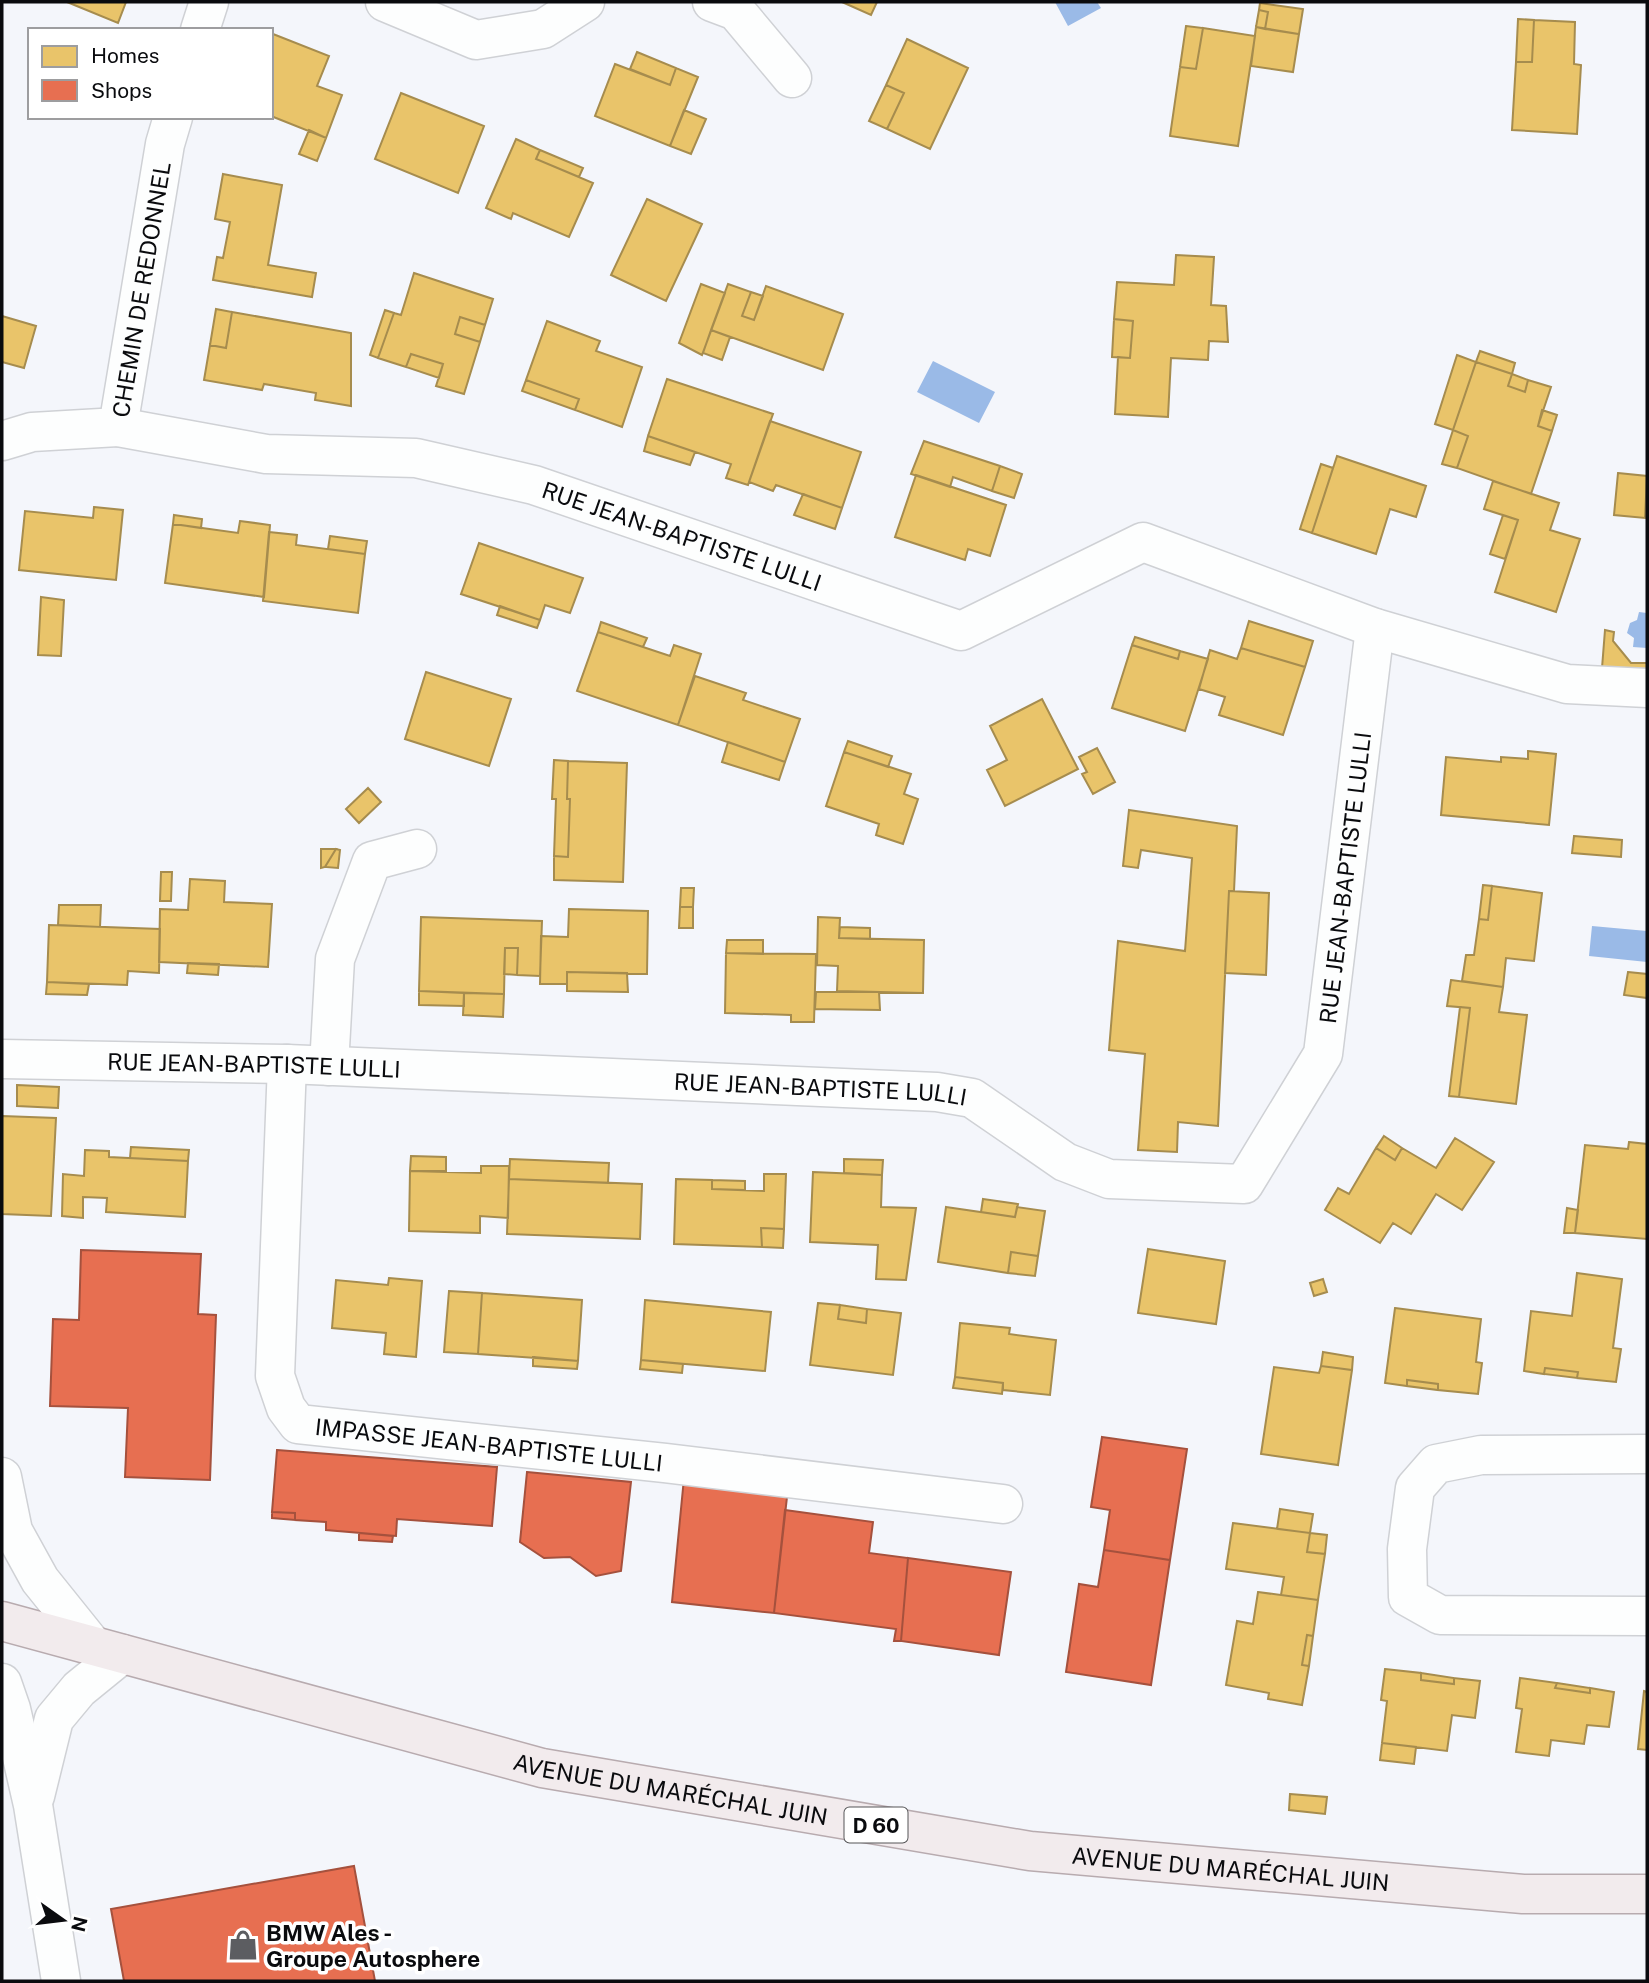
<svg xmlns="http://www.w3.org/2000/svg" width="1649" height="1983" font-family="'Public Sans',sans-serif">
<rect width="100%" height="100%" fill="#f4f6fb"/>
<!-- water -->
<path fill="#9abae7" d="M1055,2H1097L1101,8L1068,26Z
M933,361L995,392L979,423L917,392Z
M1639,612L1647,613V648L1633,647L1634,638L1627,633L1630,623L1637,620Z
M1592,926L1647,931V962L1589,956Z"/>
<!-- homes -->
<path fill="#e9c46a" stroke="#a68c4e" stroke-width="2" d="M67,2H126L118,23Z
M842,2H877L871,15Z
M1260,3L1303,9L1299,34L1265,29L1268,12L1259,10Z
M1259,10L1268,12L1265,29L1256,27Z
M1518,19L1534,20L1532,62H1516Z
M1534,20L1575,22L1574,64L1581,65L1577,134L1512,130L1516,62H1532Z
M1186,26L1203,28L1196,69L1180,67Z
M1256,27L1299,34L1293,72L1251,66Z
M1203,28L1255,36L1238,146L1170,136L1180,67L1196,69Z
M273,34L329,56L317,86L342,95L326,138L271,116V40Z
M907,39L968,68L930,149L887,129L904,93L886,85Z
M637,52L676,68L670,85L630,69Z
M615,64L670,85L676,68L698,77L670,146L595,116Z
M886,85L904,93L887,129L869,121Z
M401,93L484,126L458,193L375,159Z
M684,110L706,119L691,154L670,146Z
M309,130L326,138L317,161L299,154Z
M516,139L540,150L536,159L593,183L569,237L513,213L511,219L486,208Z
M540,150L583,168L579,177L536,159Z
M223,174L282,185L268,265L316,273L312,297L213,280L217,257L223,258L230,222L215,219Z
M647,199L702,224L666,301L611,275Z
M1176,255L1214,257L1211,305L1226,306L1228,342L1209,341L1208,360L1171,358L1168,417L1115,414L1118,357L1130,358L1133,321L1114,319L1117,282L1174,285Z
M414,273L493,299L485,325L460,317L455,334L480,342L464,394L436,386L443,364L411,354L406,367L378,358L394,313L401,315Z
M701,284L725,293L702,355L679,343Z
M728,284L751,292L742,316L754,320L766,286L843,314L823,370L711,330Z
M751,292L763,296L754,320L742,316Z
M216,309L232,312L226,348L210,345Z
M385,310L394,313L378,358L370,355Z
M232,312L351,333V406L315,400L316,393L264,384L262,390L204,380L210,345L226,348Z
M2,316L36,326L24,368L2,362Z
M460,317L485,325L480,342L455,334Z
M1114,319L1133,321L1130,358L1112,357Z
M547,321L600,341L596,351L642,367L622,427L575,410L579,399L526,380Z
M711,330L730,337L722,360L703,353Z
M1480,351L1515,363L1512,374L1476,362Z
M411,354L443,364L439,378L406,367Z
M1457,355L1476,362L1453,430L1435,424Z
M1476,362L1512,374L1508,386L1525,392L1528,380L1551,387L1538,426L1552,431L1531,494L1457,468L1468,436L1453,430Z
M1512,374L1528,380L1525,392L1508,386Z
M667,379L773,414L748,485L726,478L731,464L648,436Z
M526,380L579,399L575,410L522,391Z
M1542,410L1557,415L1552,431L1538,426Z
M770,421L861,452L842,508L776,485L773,491L749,482Z
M1453,430L1468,436L1457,468L1442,464Z
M648,436L695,452L690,465L644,451Z
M924,441L1000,466L992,491L953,477L950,487L911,474Z
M1337,456L1426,486L1416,517L1390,509L1376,554L1312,533Z
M1321,464L1333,468L1312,533L1300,529Z
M1000,466L1022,474L1014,498L992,491Z
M1618,473L1647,476L1645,518L1614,515Z
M916,475L1006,505L990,556L968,549L965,560L895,537Z
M1493,481L1559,503L1550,530L1580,539L1556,612L1495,592L1518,520L1484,509Z
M803,494L842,508L835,529L794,515Z
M94,507L123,510L116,580L19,570L25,511L93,518Z
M174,515L202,519L201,528L173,524Z
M1503,515L1518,520L1505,559L1490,554Z
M240,521L270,525L264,597L165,583L173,524L238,533Z
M269,532L297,535L296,545L365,554L358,613L263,601Z
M330,536L367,541L365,554L328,549Z
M479,543L583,578L570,613L545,605L540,620L461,594Z
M41,597L64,600L61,656L38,655Z
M500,606L540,620L537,628L497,615Z
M1249,621L1313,641L1305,667L1241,648Z
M601,622L647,638L643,647L598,632Z
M1605,630L1614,632L1613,641L1631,663H1647V671L1602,668Z
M598,632L670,656L674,645L701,654L678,725L577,691Z
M1135,637L1180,651L1178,659L1132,645Z
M1132,645L1178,659L1180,651L1208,659L1185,731L1112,708Z
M1241,648L1305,667L1283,735L1219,715L1225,697L1199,689L1210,650L1237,659Z
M426,672L511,699L489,766L405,739Z
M695,676L746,693L743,700L800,719L785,762L678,725Z
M1042,699L1078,769L1005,806L987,770L1007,760L990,726Z
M848,741L892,756L888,767L844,752Z
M728,742L785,762L779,780L722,762Z
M1097,748L1115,782L1093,794L1082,774L1087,772L1079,757Z
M1528,751L1556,754L1549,825L1441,815L1446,757L1501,762V757L1528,759Z
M844,752L911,774L904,794L918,799L903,844L876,835L879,824L826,806Z
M554,760L568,761L567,799H570L568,857L554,856L556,799H552Z
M568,761L627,763L623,882L554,880V856L568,857L570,799H567Z
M368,788L381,802L359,823L346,809Z
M1129,810L1237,826L1234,891H1229L1218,1126L1178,1122L1177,1152L1138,1150L1145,1054L1109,1050L1118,941L1185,951L1192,858L1141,850L1138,868L1123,866Z
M1574,836L1622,840L1621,857L1572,853Z
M321,849H336L325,867L321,868Z
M336,849L340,850L338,868L325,867Z
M161,872H172L171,901H160Z
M190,879L225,881L224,902L272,904L268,967L159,962L160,909L188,910Z
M1483,885L1492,886L1488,920L1479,919Z
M1492,886L1542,893L1534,961L1506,958L1503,987L1462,981L1466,955H1474L1479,919L1488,920Z
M681,888H694L693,907H680Z
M1229,891L1269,893L1266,975L1225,973Z
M59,905H101L100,927L58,925Z
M680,907H693V928H679Z
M569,909L648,911L647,974L567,972V984H540L541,936L568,937Z
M421,917L542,921L540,976L517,975L518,948H505L504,994L419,991Z
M818,917L840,918L839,938L924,940L923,993L837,991L838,966L817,965Z
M49,925L160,929L159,973L128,971L127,985L47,982Z
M840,927L870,928V939L839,938Z
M727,940H763V954L726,953Z
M505,948H518L517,975L504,974Z
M726,953L816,954L814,1022H791V1015L725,1013Z
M188,963L219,964L218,975L187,973Z
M567,972L627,973L628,992L567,991Z
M1628,972L1647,974V998L1624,995Z
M1451,980L1503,987L1499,1012L1527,1015L1516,1104L1459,1097L1470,1008L1447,1006Z
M47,982L89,984L87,995L46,994Z
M419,991L464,993V1006L419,1005Z
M816,992H879L880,1010L815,1009Z
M464,993L504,994L503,1017L463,1015Z
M1460,1007L1470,1008L1459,1097L1449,1096Z
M17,1085L59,1087L58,1108L17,1106Z
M2,1116L56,1118L51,1216L2,1214Z
M1384,1136L1402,1148L1395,1160L1376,1148Z
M1455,1138L1494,1162L1462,1210L1436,1194L1411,1234L1393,1223L1380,1243L1325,1210L1338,1188L1349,1194L1376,1148L1395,1160L1402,1148L1436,1168Z
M1629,1142L1647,1144V1239L1575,1233L1585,1145L1628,1149Z
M131,1147L189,1150L188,1161L130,1158Z
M85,1150L109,1151V1157L188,1161L185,1217L106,1212L107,1198L83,1197V1218L62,1216L63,1174L84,1176Z
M411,1156L446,1157V1171H410Z
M510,1159L609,1163L608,1183L509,1179Z
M844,1159L883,1160L882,1175L844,1173Z
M481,1166H509L508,1218L480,1216V1233L409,1231L410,1171L481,1173Z
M813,1172L882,1175L881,1207L916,1208L906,1280L876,1279L878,1245L810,1242Z
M764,1174H786L784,1229L761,1228L762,1247L674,1244L676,1179L712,1180V1189L764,1191Z
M509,1179L642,1184L640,1239L507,1234Z
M712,1180L745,1181V1190L712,1189Z
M983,1199L1018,1204L1015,1217L981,1212Z
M946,1207L1015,1217L1017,1207L1045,1211L1038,1256L1011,1252L1008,1273L938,1262Z
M1567,1208L1578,1210L1575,1233H1564Z
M761,1228L784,1229L783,1248L762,1247Z
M1148,1249L1225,1261L1216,1324L1138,1313Z
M1011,1252L1038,1256L1035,1276L1008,1273Z
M1577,1273L1622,1279L1613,1348L1621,1349L1616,1382L1577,1378L1578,1372L1545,1368L1544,1374L1524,1371L1531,1311L1572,1316Z
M389,1278L422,1281L416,1357L384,1354L386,1333L332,1328L336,1280L388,1285Z
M1323,1279L1327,1292L1314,1296L1310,1283Z
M449,1291L482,1293L478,1354L444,1352Z
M482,1293L582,1300L578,1361L478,1354Z
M645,1300L771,1312L765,1371L641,1360Z
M818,1303L840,1305L838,1319L866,1323L867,1309L901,1313L893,1375L810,1365Z
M840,1305L867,1309L866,1323L838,1319Z
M1395,1308L1481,1319L1476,1362L1482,1363L1478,1394L1438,1390V1384L1407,1380V1386L1385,1383Z
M960,1323L1010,1328L1009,1334L1056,1340L1050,1395L1003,1390V1383L955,1377Z
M1323,1352L1353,1357L1352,1370L1321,1366Z
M533,1357L578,1361L577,1369L533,1366Z
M641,1360L683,1364L682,1373L640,1369Z
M1321,1366L1352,1370L1338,1465L1261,1454L1274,1367L1319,1373Z
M1545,1368L1578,1372L1577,1378L1544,1374Z
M955,1377L1003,1383L1002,1394L953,1388Z
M1407,1380L1438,1384V1390L1407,1386Z
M1280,1509L1313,1514L1310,1533L1277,1529Z
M1233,1523L1310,1533L1307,1552L1325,1554L1318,1600L1281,1595L1284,1577L1226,1569Z
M1310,1533L1327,1535L1325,1554L1307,1552Z
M1258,1592L1318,1600L1313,1636L1307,1635L1302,1665L1309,1666L1302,1705L1268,1699L1269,1693L1226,1685L1237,1621L1253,1624Z
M1307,1635L1313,1636L1309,1666L1302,1665Z
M1385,1669L1421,1673V1680L1454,1684V1678L1480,1681L1475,1718L1452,1715L1447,1751L1382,1743L1387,1701L1381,1700Z
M1421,1673L1454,1678V1684L1421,1680Z
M1520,1678L1557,1683L1555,1688L1590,1693V1688L1614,1692L1609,1727L1587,1725L1584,1744L1551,1740L1549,1756L1516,1752L1522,1709L1516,1708Z
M1557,1683L1590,1688V1693L1555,1688Z
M1644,1691L1647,1692V1750L1638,1749Z
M1382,1743L1416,1747L1414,1764L1380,1760Z
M1290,1794L1327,1797L1325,1814L1289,1810Z"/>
<!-- shops -->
<path fill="#e76f51" stroke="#a5513d" stroke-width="2" d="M81,1250L201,1254L198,1314L216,1315L210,1480L125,1477L128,1408L50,1406L53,1319L79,1320Z
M1102,1437L1187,1449L1170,1560L1104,1550L1110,1510L1091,1507Z
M277,1450L497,1467L492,1526L397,1519L396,1536L326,1530V1522L295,1520V1513L272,1512Z
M527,1472L631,1482L621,1571L596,1576L570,1557L544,1558L520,1542Z
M684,1478L788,1488L774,1613L672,1602Z
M785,1510L873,1522L869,1553L908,1558L901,1641H894L896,1629L774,1613Z
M272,1512L295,1513V1520L272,1518Z
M359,1533L393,1536L392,1542L359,1540Z
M1104,1550L1170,1560L1151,1685L1066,1672L1079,1584L1098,1587Z
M908,1558L1011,1572L999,1655L901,1641Z
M354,1866L375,1981H124L111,1909Z"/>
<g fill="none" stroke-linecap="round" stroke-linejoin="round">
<!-- minor casing -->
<g stroke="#cfd1d5" stroke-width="41">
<g id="minor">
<path d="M385,2L476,40L543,29L585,2"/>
<path d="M712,2L736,11L792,78"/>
<path d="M200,30L209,2"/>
<path id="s1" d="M118,427L266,454L416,458L534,485L961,631L1143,542L1375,628L1567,684L1647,688"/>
<path id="s2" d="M2,441L32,432L118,427L165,144L173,117"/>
<path id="s3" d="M2,1059L287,1064L937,1092L972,1098L1065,1162L1109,1179L1244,1184L1323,1054L1375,628"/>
<path id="s4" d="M287,1064L275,1376L286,1408L298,1424L665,1463L1003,1504"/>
<path d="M329,1066L335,959L372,861L417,849"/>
<path d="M1647,1454L1481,1455L1436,1464L1415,1488L1407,1549L1408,1597L1440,1615L1647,1616"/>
<path d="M2,1477L13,1531L40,1580L93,1646"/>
<path d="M2,1683L11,1709L33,1805L61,1981"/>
<path d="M35,1796L54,1719L79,1689L122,1654"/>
</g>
</g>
<!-- primary casing -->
<g stroke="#b8abaf" stroke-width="41">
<g id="primary">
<path id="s5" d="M2,1621L542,1768L1030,1851L1523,1894H1647"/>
</g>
</g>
<!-- minor -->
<use href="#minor" stroke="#fdfefe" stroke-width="38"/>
<!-- primary -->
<use href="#primary" stroke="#f2ebed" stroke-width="38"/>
</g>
<!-- icons -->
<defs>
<g id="shop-bare" transform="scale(2.415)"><path d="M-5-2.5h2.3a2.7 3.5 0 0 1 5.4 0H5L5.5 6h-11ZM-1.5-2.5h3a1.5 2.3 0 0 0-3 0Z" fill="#5c5d61" stroke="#fff" stroke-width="2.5" paint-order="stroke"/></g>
</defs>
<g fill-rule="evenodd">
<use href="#shop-bare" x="243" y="1945"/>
</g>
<g text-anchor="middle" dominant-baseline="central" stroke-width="7" stroke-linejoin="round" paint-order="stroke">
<!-- shield labels -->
<rect fill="#fff" stroke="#545456" stroke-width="2" x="844.5" y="1807.5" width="63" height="35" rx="5"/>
<g font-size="21" font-weight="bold" fill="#0a0b0e">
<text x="876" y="1825">D 60</text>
</g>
<!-- street labels -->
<g font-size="23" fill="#0a0b0e" stroke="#fff">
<text stroke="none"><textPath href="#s2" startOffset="257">CHEMIN DE REDONNEL</textPath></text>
<text stroke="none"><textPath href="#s1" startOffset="578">RUE JEAN-BAPTISTE LULLI</textPath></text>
<text stroke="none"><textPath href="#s3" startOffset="1596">RUE JEAN-BAPTISTE LULLI</textPath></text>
<text stroke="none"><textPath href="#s3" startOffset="252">RUE JEAN-BAPTISTE LULLI</textPath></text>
<text stroke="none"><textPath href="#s3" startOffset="819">RUE JEAN-BAPTISTE LULLI</textPath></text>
<text stroke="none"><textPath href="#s4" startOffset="558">IMPASSE JEAN-BAPTISTE LULLI</textPath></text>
<text stroke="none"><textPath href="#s5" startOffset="690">AVENUE DU MARÉCHAL JUIN</textPath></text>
<text stroke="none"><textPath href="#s5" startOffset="1256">AVENUE DU MARÉCHAL JUIN</textPath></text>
</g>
<!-- poi labels -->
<g font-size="23" font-weight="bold" fill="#0a0b0e" stroke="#fff" text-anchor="start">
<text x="266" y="1932">BMW Ales -<tspan x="266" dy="26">Groupe Autosphere</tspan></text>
</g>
</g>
<!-- border -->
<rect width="1649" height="1983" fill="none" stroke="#0a0b0e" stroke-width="7"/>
<!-- legend -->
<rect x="28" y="28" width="245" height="91" fill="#ffffff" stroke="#9d9d9f" stroke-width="2"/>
<rect x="42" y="46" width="35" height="21" fill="#e9c46a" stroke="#9d9d9f" stroke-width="2"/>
<text x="91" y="63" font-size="21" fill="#0a0b0e">Homes</text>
<rect x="42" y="80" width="35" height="21" fill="#e76f51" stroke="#9d9d9f" stroke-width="2"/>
<text x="91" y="98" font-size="21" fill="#0a0b0e">Shops</text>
<!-- north arrow -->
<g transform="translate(63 1920) rotate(104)" stroke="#ffffff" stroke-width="5" paint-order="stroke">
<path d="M0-5L12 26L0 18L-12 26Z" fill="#0a0b0e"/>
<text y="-10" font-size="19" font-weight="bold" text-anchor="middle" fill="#0a0b0e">N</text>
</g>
</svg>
